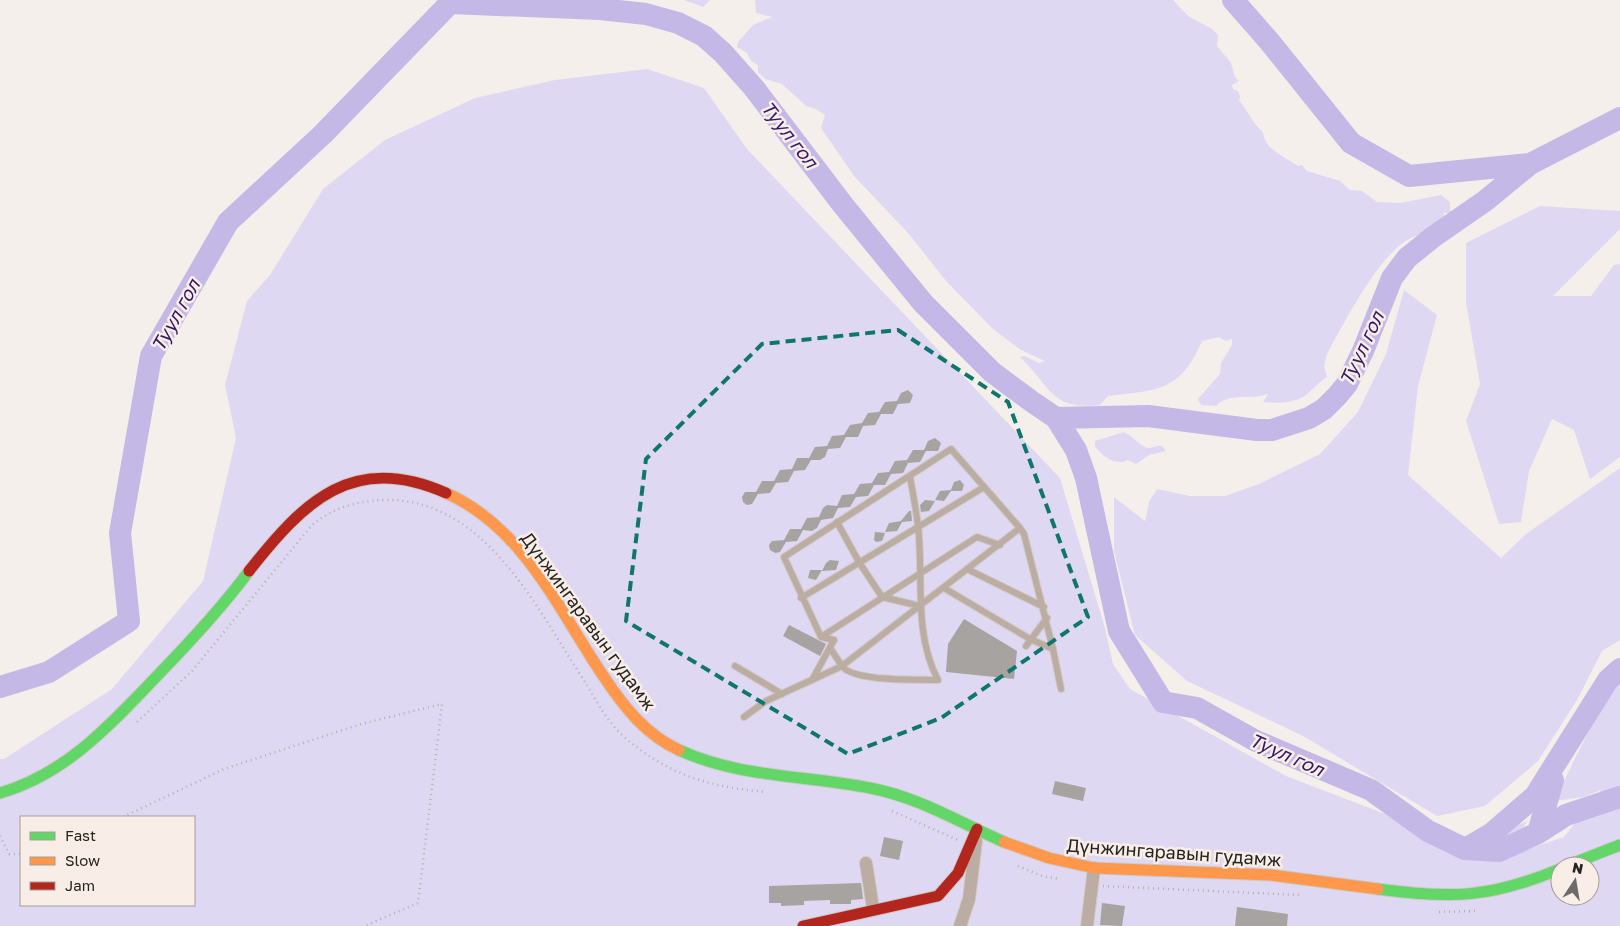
<svg xmlns="http://www.w3.org/2000/svg" width="1620" height="926" font-family="'Golos Text',sans-serif">
<rect width="100%" height="100%" fill="#f4efeb"/>
<!-- green -->
<path fill="#dfd8f3" fill-rule="evenodd" d="M684,0H710L703,7Z
M755,0H1173L1188,16L1212,29L1218,35L1217,46L1231,63L1235,77L1239,81L1232,85L1233,89L1238,91L1240,97L1239,100C1247,110 1253,124 1263,132C1264,149 1285,157 1298,166L1302,165L1307,171L1340,181L1350,190L1362,191L1377,202L1400,203L1441,195L1450,202V213H1444V219L1436,229H1432L1430,234C1423,236 1418,234 1411,238C1380,252 1344,323 1327,354L1324,366L1327,377C1319,382 1313,389 1306,395C1294,404 1278,403 1263,402L1268,394C1250,400 1229,392 1216,406L1201,405L1198,399L1220,374L1221,363L1232,345V339L1226,341L1219,337L1202,341C1180,392 1158,390 1108,396L1100,405C1050,411 1050,385 1020,357L1024,356L1039,363L1045,361L1021,350L993,329L946,281L909,234L854,176L821,128L825,115L816,109L806,106L782,84L765,79L758,72V65L751,61L747,53L737,47L738,42L753,25L772,17L756,13Z
M647,69L704,88L747,149L1060,478L1105,628L1113,664L1130,689L1286,776L1500,858L1564,837L1601,790L1584,797L1554,801L1590,728L1620,680V926H0V759H4L112,689L203,581L236,438L225,385L247,301L270,275L323,189L385,140L475,98L555,80ZM21,817H194V905H21ZM1560,866H1590V896H1560Z
M1540,206L1620,211V229L1553,296H1591L1614,265L1620,264V457L1590,479L1574,430L1552,419L1529,471L1521,522L1499,524L1466,421L1480,384L1466,302V243Z
M1404,290L1437,315L1418,386L1408,475L1501,558L1526,534L1620,468V640L1602,651L1577,700L1538,761L1485,806L1437,816L1303,736L1187,681L1135,635L1114,551V497L1145,521L1149,502L1157,489L1190,496H1225L1259,484L1320,454L1358,412L1386,354Z
M1124,432C1133,436 1137,443 1145,447C1151,450 1156,445 1162,446L1166,451L1149,455L1136,464L1128,460C1117,466 1102,457 1095,446V441Z
M1527,821L1520,835L1512,842L1497,841L1508,829Z"/>
<g fill="none" stroke-linecap="round" stroke-linejoin="round">
<!-- river -->
<path stroke="#c4b8e6" stroke-width="22" d="M1233,0L1269,41L1351,143L1409,176L1530,164
M449,3L600,9L646,14L678,23L704,36L723,53L754,88L843,205L923,303L992,372L1031,401L1056,418L1148,416L1257,430H1272L1309,418L1324,409L1337,396L1347,384L1363,351L1392,278L1407,258L1433,237L1485,201L1530,164L1620,118
M1056,418L1076,450L1086,478L1119,631L1163,702L1197,708L1256,741L1371,790L1428,831L1465,849L1491,834L1535,796L1608,680L1620,669
M0,687L49,672L129,621L120,533L151,356L228,222L323,134L453,0
M1538,833L1566,815L1620,797
M1465,849L1499,851L1538,833L1553,780"/>
</g>
<!-- building -->
<path fill="#a6a3a0" d="M908,390L913,395L910,403L898,404L893,414H881L875,425L863,426L858,437H846L840,448L828,449L825,457L820,460H811L805,470L794,471L788,482L776,483L770,493L758,494L752,504L747,505L743,502L742,497L745,492H756L762,481H774L780,470L792,469L797,458H809L815,447L827,446L832,436L844,435L850,425L862,423L868,413L879,412L885,402L897,401L901,393Z
M935,438L941,443L938,451H926L920,462L908,463L903,473L891,474L885,485H874L868,496L856,497L850,507L838,508L833,518L821,520L817,528L812,531L803,530L797,541L786,542L780,552L775,553L770,550L769,545L772,541L784,540L790,529H801L807,518L819,517L823,508L827,505L837,506L842,495L854,494L860,484L872,483L878,473L889,472L895,461L907,460L913,450H924L928,441Z
M960,480L964,485L962,491H951L944,501L935,500L940,491L951,490L954,482Z
M925,500L935,501L929,511L921,512L920,505Z
M909,511H911L912,521L902,522L897,531L885,532L889,523L901,521Z
M875,532L885,533L882,541L876,542L874,540Z
M830,560L839,561L836,570L822,571L826,563Z
M810,570H822L816,580L808,578Z
M964,619L1017,651L1014,679L946,672L948,644Z
M789,625L826,644L820,656L783,636Z
M1055,781L1086,788L1083,801L1052,794Z
M884,837L903,841L899,860L880,856Z
M861,883L863,899L851,900V904H830V900L804,901V905L781,906V903H769V886Z
M1102,903L1125,906L1122,926L1100,925Z
M1237,907L1288,914L1287,926H1235Z"/>
<g fill="none" stroke-linecap="round" stroke-linejoin="round">
<!-- lane casing -->
<g stroke="#cecac7" stroke-width="8">
<path id="lane" d="M837,522L859,562L882,597L920,606
M967,569L1044,607
M944,588L1030,639L1053,649L1024,534L1020,528
M801,598L984,487
M821,637L977,537L1000,545
M1026,646L1047,618
M1053,649L1061,689
M735,666L782,694
M812,680L834,640L821,637L784,557L951,449L1020,528L842,666L830,648
M744,717L766,701L842,666C853,682 918,679 938,680C913,633 924,577 918,526C916,509 913,493 910,477"/>
</g>
<!-- street casing -->
<g stroke="#cecac7" stroke-width="14">
<path id="street" d="M866,863L873,908
M960,926L969,899L976,841
M1087,926L1094,868"/>
</g>
<!-- fast casing -->
<g stroke="#cecac7" stroke-width="13">
<path id="fast" d="M679,750C740,778 805,775 870,788C918,797 959,822 1004,842
M0,793C66,774 110,725 156,677C189,643 221,609 249,571
M1566,866L1620,845
M1378,889C1452,899 1490,898 1560,869"/>
</g>
<!-- slow casing -->
<g stroke="#cecac7" stroke-width="13">
<path id="slow" d="M446,493C524,527 559,611 604,677C624,707 646,735 679,750
M1004,842L1049,858L1094,868L1271,875L1378,889"/>
</g>
<!-- jam casing -->
<g stroke="#cecac7" stroke-width="13">
<path id="jam" d="M249,571C304,501 353,452 446,493
M803,926L938,896L958,873L977,829"/>
</g>
<!-- path -->
<path stroke="#b8aea9" stroke-width="2.5" stroke-dasharray="1 4" stroke-linecap="butt" d="M137,722L192,671L312,525C335,506 364,499 393,500C488,504 539,612 585,682C596,700 606,720 622,735C666,774 708,787 766,792
M892,811L958,840
M123,817L224,769L361,724L442,704L418,903L365,926
M0,836L9,854H21
M1018,866L1042,876L1060,879
M1103,886L1299,895
M1439,912L1478,911"/>
<!-- lane -->
<use href="#lane" stroke="#bbada2" stroke-width="6"/>
<!-- street -->
<use href="#street" stroke="#bbada2" stroke-width="12"/>
<!-- fast -->
<use href="#fast" stroke="#63d668" stroke-width="11"/>
<!-- slow -->
<use href="#slow" stroke="#ff974d" stroke-width="11"/>
<!-- jam -->
<use href="#jam" stroke="#b3261e" stroke-width="11"/>
</g>
<!-- marked area -->
<path fill="none" stroke="#0f766e" stroke-width="4" stroke-dasharray="10 6" stroke-linejoin="round" d="M898,330L1008,402L1088,617L941,718L848,754L626,621L646,459L762,344Z"/>
<g text-anchor="middle" dominant-baseline="central" stroke-width="5" stroke-linejoin="round" paint-order="stroke">
<!-- street labels -->
<g font-size="18" fill="#262320" stroke="#f8eee7">
<text transform="translate(589 621) rotate(54)">Дүнжингаравын гудамж</text>
<text transform="translate(1174 852) rotate(4)">Дүнжингаравын гудамж</text>
</g>
<!-- water labels -->
<g font-size="19" font-style="italic" fill="#341866" stroke="#f8eee7">
<text transform="translate(790 134) rotate(52)">Туул гол</text>
<text transform="translate(175 315) rotate(-61)">Туул гол</text>
<text transform="translate(1361 348) rotate(-65)">Туул гол</text>
<text transform="translate(1287 754) rotate(24)">Туул гол</text>
</g>
</g>
<!-- legend -->
<rect x="20" y="816" width="175" height="90" fill="#f8eee7" stroke="#a49d97"/>
<rect x="30" y="832" width="25" height="8" fill="#63d668" stroke="#a49d97"/>
<text x="65" y="841" font-size="15" fill="#262320">Fast</text>
<rect x="30" y="857" width="25" height="8" fill="#ff974d" stroke="#a49d97"/>
<text x="65" y="866" font-size="15" fill="#262320">Slow</text>
<rect x="30" y="882" width="25" height="8" fill="#b3261e" stroke="#a49d97"/>
<text x="65" y="891" font-size="15" fill="#262320">Jam</text>
<!-- north arrow -->
<g transform="translate(1575 881) rotate(12)"><circle r="24" fill="#f8eee7" stroke="#a49d97"/>
<path d="M0-4L9 19L0 12L-9 19Z" fill="#6e6a67"/>
<text y="-8" font-size="14" font-weight="bold" text-anchor="middle" fill="#262320">N</text>
</g>
</svg>
